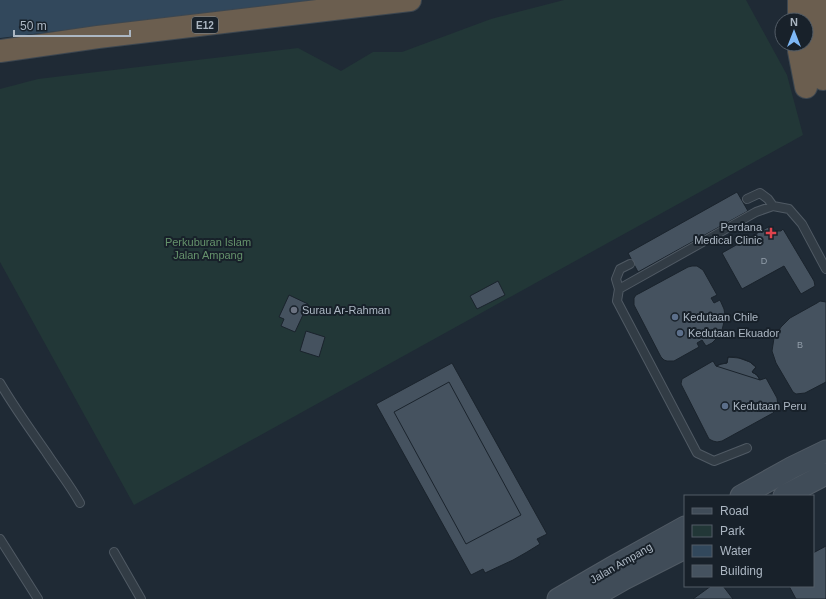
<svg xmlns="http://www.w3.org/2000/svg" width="826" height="599" font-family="Helvetica,sans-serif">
<rect width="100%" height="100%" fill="#1f2a35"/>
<!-- green -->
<path fill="#223737" d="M564,0H746L787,75L803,135L134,505L0,262V89L38,79L298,48L341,71L373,52H402L491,19Z"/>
<!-- water -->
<path fill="#32485c" d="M0,0H315L0,38Z"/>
<!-- building -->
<path fill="#45525f" stroke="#1a232c" d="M737,192L748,211L638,272L628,253Z
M770,226L772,228L776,231H781L783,229L814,281L815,286L801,294L784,266L742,289L722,253Z
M692,266H697L703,270L717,295L711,298L714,303L720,300L724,309L725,315L724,322L722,330L719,336L712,343L706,346L702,340L697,343L699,347L674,361H667L664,360L661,357L634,305V298L636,295L640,293L688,267Z
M498,281L505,295L477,309L470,296Z
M289,295L308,304L295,332L281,326L284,319L279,317Z
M820,301L826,302V382L805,393L796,394L793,392L776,363L772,351L774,338L781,327L790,318L817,303Z
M306,331L325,337L319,357L300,351Z
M728,357H736L743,359L750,362L756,367L752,372L757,375L760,380L766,378L777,398L778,406L776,410L773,413L722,441L717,442L713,441L709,439L681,384L682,379L713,361L716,366L721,364L727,363Z
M728,357L739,358L750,362L756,367L752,372L757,375L760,380L716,366L721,364L727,363Z
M452,363L547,534L537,539L540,544L527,552L513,560L485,573L483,569L471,575L376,404Z
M449,382L521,515L466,544L394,412Z
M826,546V599H796L789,586H813V553Z
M711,586H723L733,599H693Z"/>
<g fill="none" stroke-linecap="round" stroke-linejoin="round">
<!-- lane casing -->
<g stroke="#505a64" stroke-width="10">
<path id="lane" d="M747,199L760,193L768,199L773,206
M619,289L616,279L620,269L630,264
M0,383C14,407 30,429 46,452C57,469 70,485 80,503
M747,448L714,461L697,453L617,301L619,289L756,212L773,206L789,209L802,224L826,269
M0,539L38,599
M114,552L141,599"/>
</g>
<!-- secondary casing -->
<g stroke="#505a64" stroke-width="23">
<path id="secondary" d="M741,496L793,467L826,451
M784,496L826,474
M558,599L594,578L613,567L685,527
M589,599L624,579L685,548"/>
</g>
<!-- highway casing -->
<g stroke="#3d4750" stroke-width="24">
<path id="highway" d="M799,0V20
M816,0L815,33L823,79
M799,44V51L806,87
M0,51L98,37L410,0"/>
</g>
<!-- lane -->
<use href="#lane" stroke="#323c45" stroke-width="8"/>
<!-- secondary -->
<use href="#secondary" stroke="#404c58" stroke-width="21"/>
<!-- highway -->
<use href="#highway" stroke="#6b5e4f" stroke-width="22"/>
</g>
<!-- markers -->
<path fill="#e0444e" stroke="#18212a" stroke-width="1.5" d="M769 227h4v4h4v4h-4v4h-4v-4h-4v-4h4z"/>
<circle fill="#6b7280" stroke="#18212a" stroke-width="1.5" cx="294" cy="310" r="4"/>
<g fill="#5c6f8a" stroke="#18212a" stroke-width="1.5">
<circle cx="675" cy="317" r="4"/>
<circle cx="680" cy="333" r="4"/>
<circle cx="725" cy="406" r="4"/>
</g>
<g text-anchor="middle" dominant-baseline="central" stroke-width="4" stroke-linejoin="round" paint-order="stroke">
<!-- number labels -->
<g font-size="9" fill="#929eaa">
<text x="764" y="261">D</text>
<text x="800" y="345">B</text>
</g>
<!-- shield labels -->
<rect fill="#18212a" stroke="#808a95" stroke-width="1" x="192" y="17" width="26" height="16" rx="3"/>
<g font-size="10" font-weight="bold" fill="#acb7c3">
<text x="205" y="25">E12</text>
</g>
<!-- poi labels -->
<g font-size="11" fill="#acb7c3" stroke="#18212a" text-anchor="start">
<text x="762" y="227" text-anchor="end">Perdana<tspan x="762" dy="13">Medical Clinic</tspan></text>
<text x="302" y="310">Surau Ar-Rahman</text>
<text x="683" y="317">Kedutaan Chile</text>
<text x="688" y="333">Kedutaan Ekuador</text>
<text x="733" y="406">Kedutaan Peru</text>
</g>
<!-- park labels -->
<g font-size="11" fill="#65926b" stroke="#18212a">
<text x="208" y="242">Perkuburan Islam<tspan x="208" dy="13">Jalan Ampang</tspan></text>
</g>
<!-- street labels -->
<g font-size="11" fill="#acb7c3" stroke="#18212a">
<text transform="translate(621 563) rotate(-30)">Jalan Ampang</text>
</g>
</g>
<!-- legend -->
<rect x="684" y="495" width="130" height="92" fill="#18212a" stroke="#535d67"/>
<rect x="692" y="508" width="20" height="6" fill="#404c58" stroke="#535d67"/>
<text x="720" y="515" font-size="12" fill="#acb7c3">Road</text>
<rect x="692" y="525" width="20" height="12" fill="#223737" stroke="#535d67"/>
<text x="720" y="535" font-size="12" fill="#acb7c3">Park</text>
<rect x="692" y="545" width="20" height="12" fill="#32485c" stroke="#535d67"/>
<text x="720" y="555" font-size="12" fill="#acb7c3">Water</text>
<rect x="692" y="565" width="20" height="12" fill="#45525f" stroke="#535d67"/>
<text x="720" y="575" font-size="12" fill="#acb7c3">Building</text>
<!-- north arrow -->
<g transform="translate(794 32)"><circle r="19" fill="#18212a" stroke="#535d67"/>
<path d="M0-3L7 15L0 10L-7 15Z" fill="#7eb8f6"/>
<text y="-6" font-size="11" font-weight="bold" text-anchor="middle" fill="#acb7c3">N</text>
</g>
<!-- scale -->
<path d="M14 30v6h116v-6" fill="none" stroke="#acb7c3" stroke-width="2"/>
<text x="20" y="30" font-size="12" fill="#acb7c3" stroke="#18212a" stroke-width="3" paint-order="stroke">50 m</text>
</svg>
